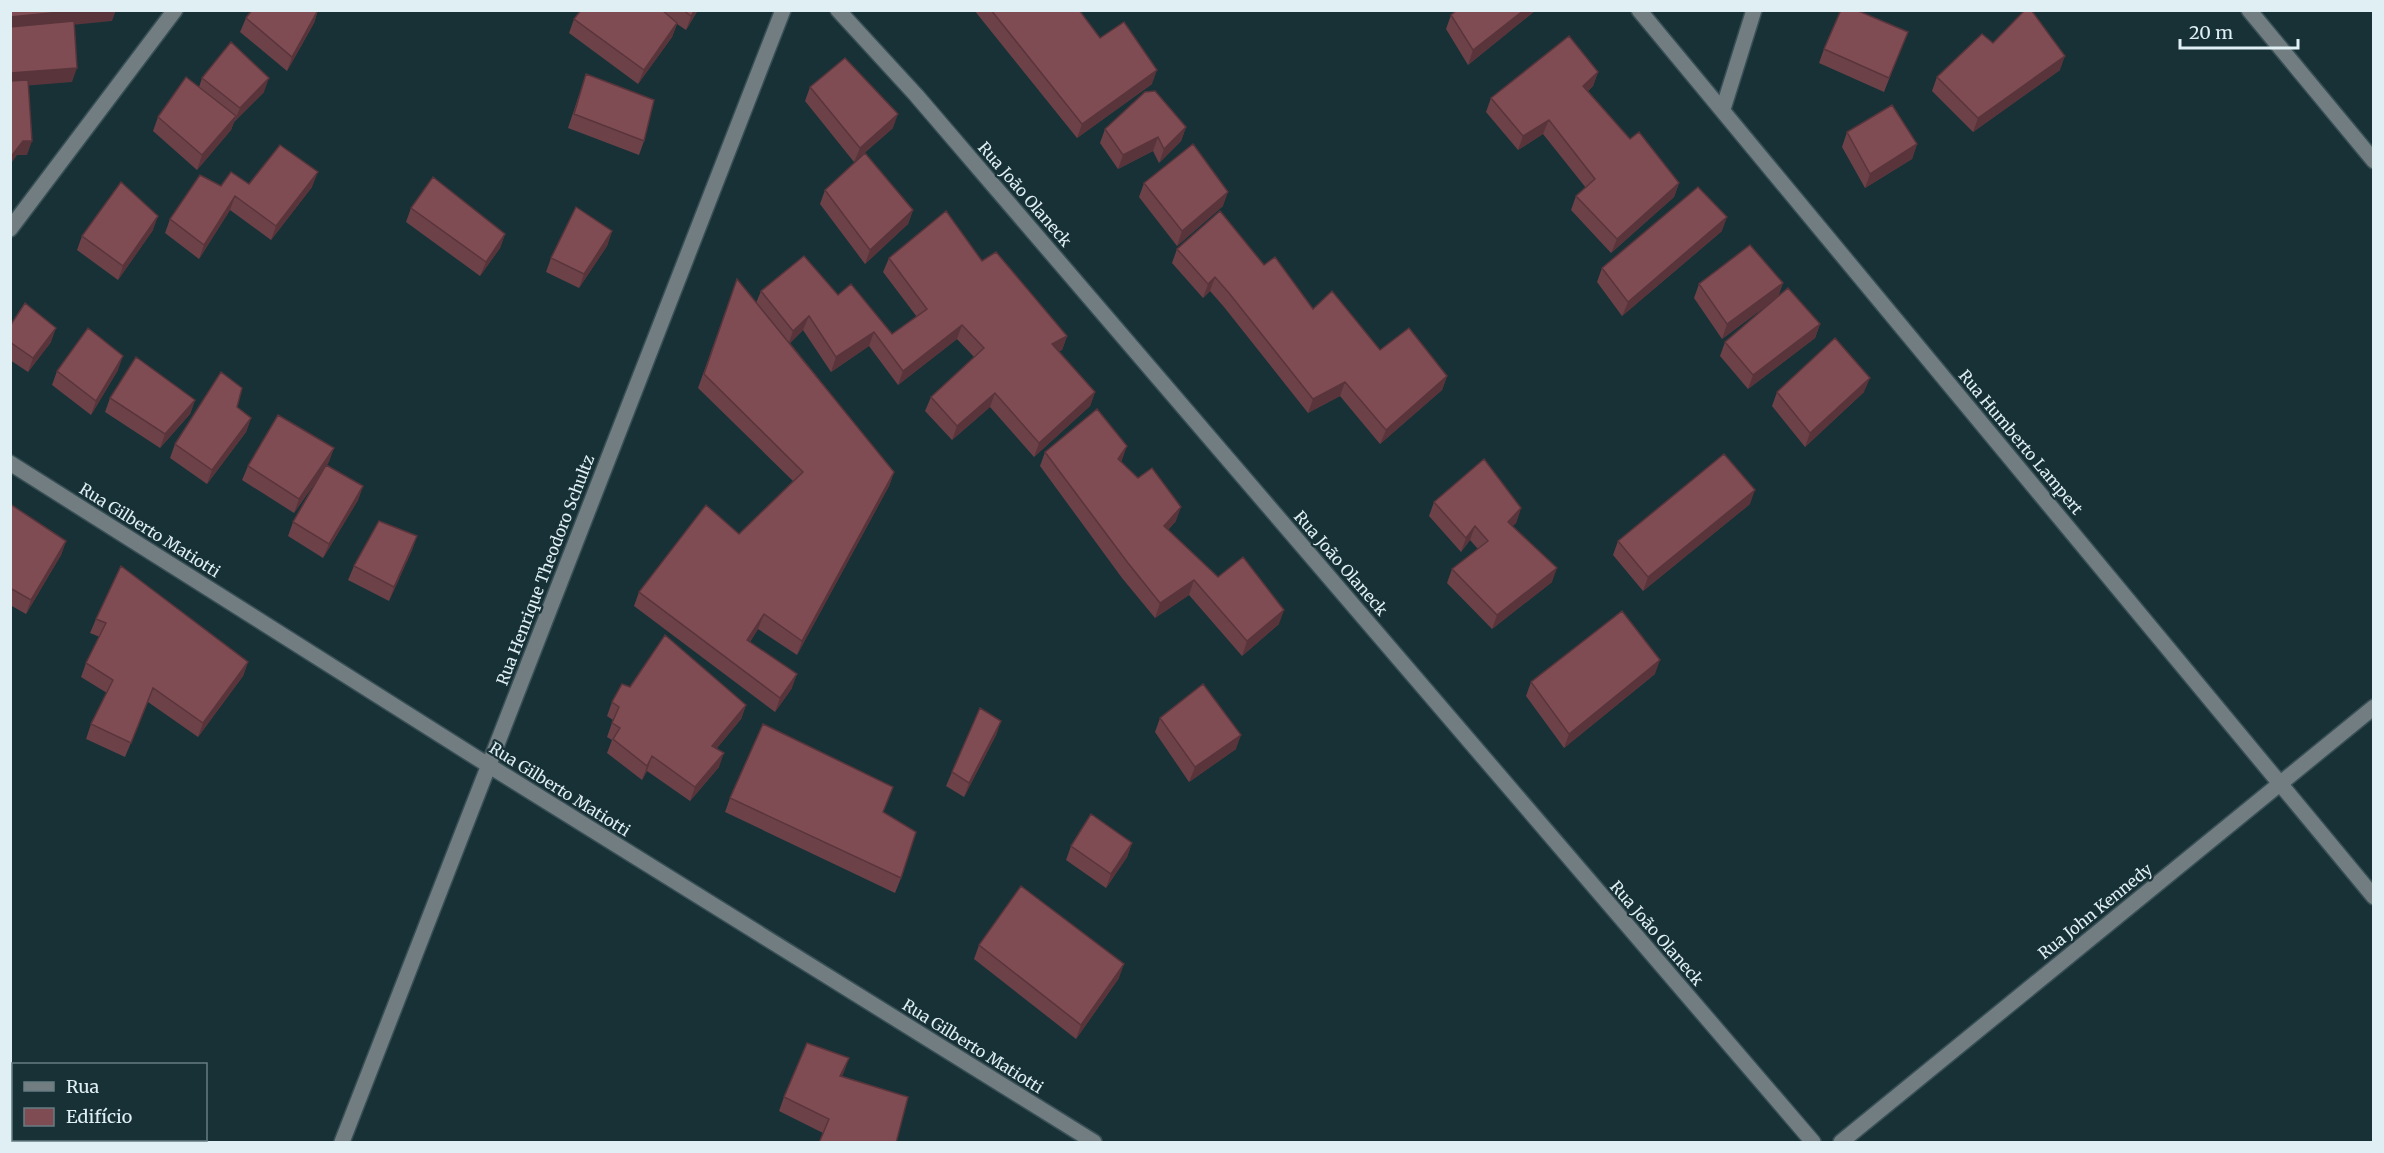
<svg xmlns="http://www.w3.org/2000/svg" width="2384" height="1153" font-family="Merriweather,serif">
<rect width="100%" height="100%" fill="#173137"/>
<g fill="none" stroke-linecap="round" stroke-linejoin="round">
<!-- minor casing -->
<g stroke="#374f55" stroke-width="18">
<path id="minor" d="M838,10L916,95L1813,1142
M1639,10L2374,897
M2249,10L2374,161
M1723,109L1754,10
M10,229L175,10
M10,463L488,765L1094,1142
M342,1142L783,10
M1841,1142L2374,707"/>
</g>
<!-- minor -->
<use href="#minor" stroke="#717d80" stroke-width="15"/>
</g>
<!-- wall -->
<path fill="#6d4148" d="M318,10L314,23L287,71L240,32L246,18Z
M581,10H698L686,30L677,24L672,37L638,84L569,33L574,19Z
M974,10H1079L1100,38L1152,84L1077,138Z
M1457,10H1536L1468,65L1446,29L1451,15Z
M1993,43L2060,70L1973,132L1932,91L1937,77Z
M1902,46L1884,92L1819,63L1824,49Z
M1598,72L1593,86L1588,91L1630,139L1679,183L1674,197L1611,253L1571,210L1576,196L1586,188L1543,134L1518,150L1486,112L1491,98Z
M586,74L644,141L639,155L568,128Z
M202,78L264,92L234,122L231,130L197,170L153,131L158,117L199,87Z
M810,87L893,128L854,162L805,101Z
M1186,127L1181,141L1159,163L1153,151L1118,169L1100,143L1105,129Z
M1847,132L1917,144L1912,159L1865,188L1842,147Z
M1144,183L1223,206L1177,246L1139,197Z
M249,184L312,187L271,240L230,210L199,259L165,233L170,219L221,186Z
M825,190L913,210L908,224L865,264L820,204Z
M411,208L505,234L500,248L480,276L406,222Z
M153,230L118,280L77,250L82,236Z
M612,231L607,246L579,288L546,272L551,258Z
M1722,231L1622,316L1597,282L1602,268Z
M1177,249L1264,265L1313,309L1380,350L1447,376L1442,390L1380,444L1340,396L1308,413L1224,307L1210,291L1203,298L1172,263Z
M889,258L982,261L1067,336L1062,350L1059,351L1095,392L1090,406L1034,457L990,407L952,440L925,411L931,397L974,357L957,339L898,385L869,346L831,372L803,330L790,343L894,472L889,486L797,655L758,629L750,642L792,688L775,712L634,606L639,592L739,534L793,481L698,388L737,279L756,303L761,291L838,295L892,334L917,317L883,272Z
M1783,283L1778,296L1820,324L1815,338L1748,389L1720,356L1725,342L1770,303L1722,339L1694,298L1699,284Z
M10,326L51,342L28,372L10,360Z
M118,370L91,415L52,385L57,371Z
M1777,392H1864L1805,447L1772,406Z
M110,398L195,400L190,414L160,448L105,412Z
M237,407L251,418L246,432L207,484L170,458L175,444Z
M334,448L327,465L363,486L358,500L323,558L288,536L293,522L322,473L294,513L242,480L248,466Z
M1045,452L1122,460L1121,462L1176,521L1168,530L1218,577L1279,624L1242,656L1189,595L1155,618L1122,578L1040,466Z
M1434,502L1521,508L1516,523L1512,526L1552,582L1492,629L1447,583L1452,569L1478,549L1470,540L1461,552L1429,516Z
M10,504L66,541L61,555L26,614L10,605Z
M1750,504L1643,591L1613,555L1618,541Z
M417,536L412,550L389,601L348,580L354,566Z
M96,619L248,662L243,676L198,737L148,702L125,757L86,739L91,724L107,693L81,677L86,663L100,637L90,633Z
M1655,674L1564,748L1526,696L1531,682Z
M630,687L746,705L741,719L717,748L719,767L690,801L647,771L642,780L607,753L612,740L607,737L613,720L607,716L612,702Z
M1160,718L1236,749L1189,782L1155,732Z
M1001,721L996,735L964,797L946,786L952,772Z
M730,798L883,812L901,878L895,893L725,812Z
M1132,843L1127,857L1106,888L1066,860L1071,846Z
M979,945L1119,978L1076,1039L974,959Z
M849,1058L842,1076L908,1097L823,1133L779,1111L784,1097Z"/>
<!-- shaded-wall -->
<path fill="#59353b" d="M81,10H116L112,21L10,31V17Z
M318,10L314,23L287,71L292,57Z
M695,10H698L686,30L691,16Z
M1524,10H1536L1468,65L1473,50Z
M677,23L672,37L638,84L644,70Z
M2065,56L2060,70L1973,132L1978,118Z
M77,68L72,82L10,87V73Z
M1157,70L1152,84L1077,138L1082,124Z
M1598,72L1593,86L1578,100L1583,86Z
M269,78L264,92L234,122L240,108Z
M898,114L893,128L854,162L860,148Z
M236,116L231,130L197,170L202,155Z
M1549,120L1543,134L1518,150L1523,136Z
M1186,127L1181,141L1159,163L1164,149Z
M1158,137L1153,151L1118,169L1123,155Z
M23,141H32L27,155H17L10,165V158Z
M1917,144L1912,159L1865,188L1870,174Z
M318,172L312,187L271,240L276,226Z
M1679,183L1674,197L1611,253L1617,239Z
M1228,192L1223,206L1177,246L1182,231Z
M235,196L230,210L199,259L204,245Z
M913,210L908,224L865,264L870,250Z
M158,216L153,230L118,280L123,266Z
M1727,217L1722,231L1622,316L1628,302Z
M612,231L607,246L579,288L584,274Z
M505,234L500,248L480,276L486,262Z
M1215,277L1210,291L1203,298L1208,284Z
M1783,283L1778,297L1722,339L1727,324Z
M809,316L803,330L788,345L793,331Z
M1820,324L1815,338L1748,389L1753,375Z
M962,325L957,339L898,385L903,371Z
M56,328L51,342L28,372L33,358Z
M874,332L869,346L831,372L836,357Z
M1067,336L1062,350L1047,358L1052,344Z
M123,356L118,370L91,415L96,401Z
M1447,376L1442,390L1380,444L1386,430Z
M1870,378L1864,392L1805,447L1810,433Z
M1345,382L1340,396L1308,413L1313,399Z
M1095,392L1090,406L1034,457L1039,443Z
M995,393L990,407L952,440L957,426Z
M195,400L190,414L160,448L165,434Z
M251,418L246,432L207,484L212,470Z
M1127,446L1122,460L1113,473L1118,459Z
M334,448L329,462L294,513L299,499Z
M894,472L889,486L797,655L802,641Z
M363,486L358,500L323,558L329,544Z
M1755,490L1750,504L1643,591L1648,577Z
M1181,507L1176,521L1158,540L1164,526Z
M1521,508L1516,523L1503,536L1508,522Z
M1475,526L1470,540L1461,552L1466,538Z
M417,536L412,550L389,601L394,587Z
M66,541L61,555L26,614L31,600Z
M1557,568L1552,582L1492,629L1497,615Z
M1194,580L1189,595L1155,618L1160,603Z
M1284,610L1279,624L1242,656L1247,641Z
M764,614L758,629L742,654L747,640Z
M1660,660L1655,674L1564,748L1569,734Z
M248,662L243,676L198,737L203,723Z
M797,674L792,688L775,712L780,698Z
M746,705L741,719L707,760L712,746Z
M1001,721L996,735L964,797L969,783Z
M1241,735L1236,749L1189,782L1195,767Z
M724,753L719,767L690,801L695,787Z
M652,756L647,771L642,780L647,766Z
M1132,843L1127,857L1106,888L1111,874Z
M1124,964L1119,978L1076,1039L1081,1025Z
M849,1058L844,1072L835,1090L840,1076Z"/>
<!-- building -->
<path fill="#7f4c54" stroke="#59353b" stroke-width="1.5" d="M10,10H81L10,17Z
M252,10H318L292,57L246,18Z
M581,10H662L677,23L644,70L574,19Z
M683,10H695L691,16Z
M991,10H1079L1100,38L1124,22L1157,70L1082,124Z
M1457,10H1524L1473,50L1451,15Z
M1841,10H1856L1908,32L1889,78L1824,49Z
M2025,10H2031L2065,56L1978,118L1937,77L1982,34L1993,43Z
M74,21L77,68L10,73V27Z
M1569,36L1598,72L1583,86L1630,139L1639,132L1679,183L1617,239L1576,196L1595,179L1549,120L1523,136L1491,98Z
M231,42L269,78L240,108L202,78Z
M845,58L898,114L860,148L810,87Z
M586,74L654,100L644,141L574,114Z
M186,77L236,116L202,155L158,117Z
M28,80L32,141H23L10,158V81Z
M1155,91L1186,127L1164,149L1158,137L1123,155L1105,129L1145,92Z
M1892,105L1917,144L1870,174L1847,132Z
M1193,144L1228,192L1182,231L1144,183Z
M280,145L318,172L276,226L235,196L204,245L170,219L200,175L221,186L231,172L249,184Z
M865,153L913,210L870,250L825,190Z
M433,177L505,234L486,262L411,208Z
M121,182L158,216L123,266L82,236Z
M1698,187L1727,217L1628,302L1602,268Z
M576,207L612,231L584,274L551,258Z
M946,211L982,261L996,252L1067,336L1052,344L1095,392L1039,443L995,393L957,426L931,397L984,348L962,325L903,371L874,332L836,357L809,316L793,331L761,291L804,256L838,295L851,284L892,334L927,309L889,258Z
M1220,211L1264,265L1275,257L1313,309L1332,291L1380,350L1409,328L1447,376L1386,430L1345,382L1313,399L1229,293L1215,277L1208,284L1177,249Z
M1750,245L1783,283L1727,324L1699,284Z
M737,279L894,472L802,641L764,614L747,640L797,674L780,698L639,592L706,505L739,534L803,472L704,374Z
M1788,288L1820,324L1753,375L1725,342Z
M25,303L56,328L33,358L10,342V326Z
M88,328L123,356L96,401L57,371Z
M1835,338L1870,378L1810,433L1777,392Z
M136,357L195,400L165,434L110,398Z
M221,372L242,388L237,407L251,418L212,470L175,444Z
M1097,409L1127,446L1118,459L1138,478L1152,468L1181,507L1164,526L1218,577L1243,557L1284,610L1247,641L1194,580L1160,603L1128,563L1045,452Z
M278,415L334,448L299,499L248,466Z
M1724,454L1755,490L1648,577L1618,541Z
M1484,459L1521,508L1508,522L1557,568L1497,615L1452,569L1488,541L1475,526L1466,538L1434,502Z
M326,465L363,486L329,544L293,522Z
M10,504L66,541L31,600L10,588Z
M379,521L417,536L394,587L354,566Z
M121,566L248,662L203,723L153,688L131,743L91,724L113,680L86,663L106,623L96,619Z
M1622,611L1660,660L1569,734L1531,682Z
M665,635L746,705L712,746L724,753L695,787L652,756L647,766L613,739L620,728L612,723L619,707L612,702L622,684L630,687Z
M1203,684L1241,735L1195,767L1160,718Z
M980,708L1001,721L969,783L952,772Z
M763,724L893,787L883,812L916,832L901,878L730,798Z
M1091,814L1132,843L1111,874L1071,846Z
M1021,886L1124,964L1081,1025L979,945Z
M807,1043L849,1058L840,1076L908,1097L896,1143H819L829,1119L784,1097Z"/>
<g text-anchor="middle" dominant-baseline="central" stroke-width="4.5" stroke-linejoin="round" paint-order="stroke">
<!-- street labels -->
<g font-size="16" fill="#dfeff3" stroke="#173137">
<text transform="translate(1025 194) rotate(49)">Rua João Olaneck</text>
<text transform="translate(2021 442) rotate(50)">Rua Humberto Lampert</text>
<text transform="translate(150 530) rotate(32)">Rua Gilberto Matiotti</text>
<text transform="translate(1341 563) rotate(49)">Rua João Olaneck</text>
<text transform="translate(545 570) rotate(-69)">Rua Henrique Theodoro Schultz</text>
<text transform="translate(560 789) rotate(32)">Rua Gilberto Matiotti</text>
<text transform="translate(2095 911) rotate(-39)">Rua John Kennedy</text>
<text transform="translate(1657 933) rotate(49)">Rua João Olaneck</text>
<text transform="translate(973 1046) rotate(32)">Rua Gilberto Matiotti</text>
</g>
</g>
<!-- border -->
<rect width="2384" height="1153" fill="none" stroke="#dfeff3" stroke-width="24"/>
<!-- legend -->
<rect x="12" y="1063" width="195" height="78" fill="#173137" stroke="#677d82" stroke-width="1.5"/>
<rect x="24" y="1082" width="30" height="9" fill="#717d80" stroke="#677d82" stroke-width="1.5"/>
<text x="66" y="1093" font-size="18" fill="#dfeff3">Rua</text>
<rect x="24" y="1108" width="30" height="18" fill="#7f4c54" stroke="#677d82" stroke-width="1.5"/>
<text x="66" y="1123" font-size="18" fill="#dfeff3">Edifício</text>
<!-- scale -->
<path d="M2180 39v9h118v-9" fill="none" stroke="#dfeff3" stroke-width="3"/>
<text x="2189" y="39" font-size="18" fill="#dfeff3" stroke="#173137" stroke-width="4.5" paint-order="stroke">20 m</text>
</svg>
